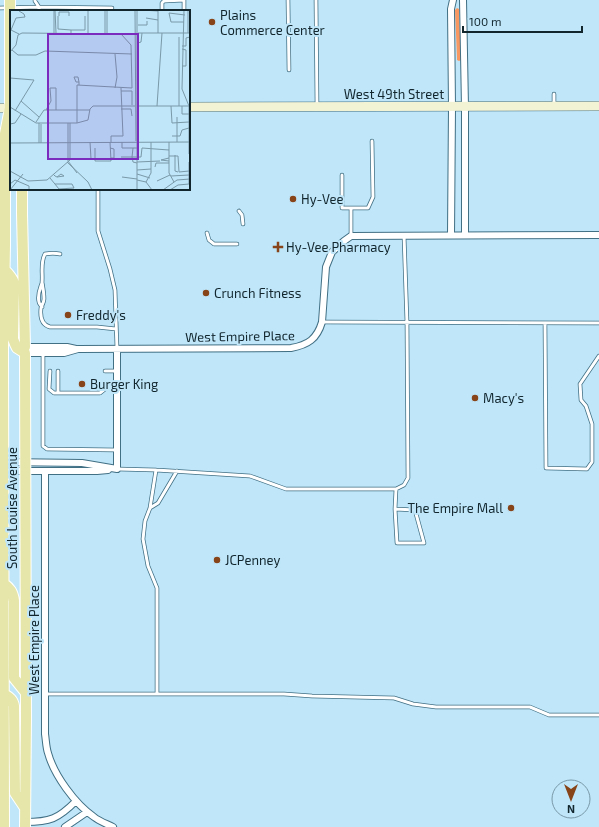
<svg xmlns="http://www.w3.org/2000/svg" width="599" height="827" font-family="'Exo 2',sans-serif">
<rect width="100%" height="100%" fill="#bfe6f9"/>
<!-- green -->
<path fill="#fa9862" d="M457,8L459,9V14L461,60L459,61L457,60V58L455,10Z"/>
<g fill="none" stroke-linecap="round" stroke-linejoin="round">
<!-- lane casing -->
<g stroke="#416f84" stroke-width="4.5">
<path id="lane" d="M35,0V1L39,7
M184,0V11
M288,0L289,70
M316,0L317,106
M0,8L39,7
M39,11V7L112,8
M162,11V3L164,1L184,0
M554,94V104
M342,175V208H368L373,197L372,141
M98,189V231L110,269L115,290L117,349
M351,208V236
M239,211L242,215L243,224
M207,233L209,240L214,244H237
M42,282C43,288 44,293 44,299C44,302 42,305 41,308C40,317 42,325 50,327H97L116,329
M42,307C41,305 39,304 39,302C37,295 40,289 42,283C43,273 40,263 45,254C51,253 55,253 60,254
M322,322L599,323
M545,323L546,468L587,469L592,462V424L586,406L581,400L580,384L599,356
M43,354V446L47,449L117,450
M50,371L49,389L54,393H100L105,389
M58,371V393
M105,371H117
M117,469L156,470L250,476L286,489H396L404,485L408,478L407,323L404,235
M156,470L150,508L145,521L143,539L148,566L157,588V694
M150,508L158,503L177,471
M395,509L415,510L424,543H397L395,509L396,489
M45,694H284L312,696L394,698L413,704L436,707H530L549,715H599"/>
</g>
<!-- street casing -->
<g stroke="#416f84" stroke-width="8">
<path id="street" d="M463,0L465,107V235
M451,235L452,107L451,9L453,0
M25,347H67L76,349
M117,349V469
M25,353H64L78,349L291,348C308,345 317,339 322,322L326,267L332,252L344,241L351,236L599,235
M3,462L82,463L117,469
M3,471H97L108,470
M45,471V734C46,740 46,747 48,753C54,775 75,804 94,817C99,821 107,824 113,827
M25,822C50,822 58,819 76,801
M65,827L87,812"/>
</g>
<!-- secondary casing -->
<g stroke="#416f84" stroke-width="10">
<path id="secondary" d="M189,107L599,106
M0,108H11"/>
</g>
<!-- primary casing -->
<g stroke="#fff" stroke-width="12">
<path id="primary" d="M22,189V213L25,347
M5,270C9,274 12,277 14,283L13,339L15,344L17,348L25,353L26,718L25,827
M3,583C10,588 13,592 14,601V678L26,693
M4,694C9,697 13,699 14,706L15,793L25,808
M4,827L3,349L5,245V134L10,108V0"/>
</g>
<!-- lane -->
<use href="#lane" stroke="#fff" stroke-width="3"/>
<!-- street -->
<use href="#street" stroke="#fff" stroke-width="6"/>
<!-- secondary -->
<use href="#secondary" stroke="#f2f2d5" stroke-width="9"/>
<!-- primary -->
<use href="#primary" stroke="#e6e6aa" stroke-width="10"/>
</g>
<!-- markers -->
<g fill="#884419" stroke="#bfe6f9" stroke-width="1.5">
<circle cx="212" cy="22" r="4"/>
<circle cx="293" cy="199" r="4"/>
<path d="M276 241h4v4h4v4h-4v4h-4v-4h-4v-4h4z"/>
<circle cx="206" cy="293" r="4"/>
<circle cx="68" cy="315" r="4"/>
<circle cx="82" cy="384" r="4"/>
<circle cx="475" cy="398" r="4"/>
<circle cx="511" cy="508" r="4"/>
<circle cx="217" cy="560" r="4"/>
</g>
<g text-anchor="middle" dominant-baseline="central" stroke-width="4" stroke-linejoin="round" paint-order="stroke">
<!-- poi labels -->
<g font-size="13" fill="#12262e" stroke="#bfe6f9" text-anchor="start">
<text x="220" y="15">Plains<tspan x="220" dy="15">Commerce Center</tspan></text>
<text x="301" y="199">Hy-Vee</text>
<text x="286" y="247">Hy-Vee Pharmacy</text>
<text x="214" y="293">Crunch Fitness</text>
<text x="76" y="315">Freddy's</text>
<text x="90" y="384">Burger King</text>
<text x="483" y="398">Macy's</text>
<text x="503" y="508" text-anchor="end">The Empire Mall</text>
<text x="225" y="560">JCPenney</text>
</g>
<!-- street labels -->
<g font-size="13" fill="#12262e" stroke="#bfe6f9">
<text x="394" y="94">West 49th Street</text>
<text transform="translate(240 336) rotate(-1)">West Empire Place</text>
<text transform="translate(12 508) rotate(-90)">South Louise Avenue</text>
<text transform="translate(34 640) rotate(-90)">West Empire Place</text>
</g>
</g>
<!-- overview -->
<g transform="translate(10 10)">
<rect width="180" height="180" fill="#bfe6f9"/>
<path fill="none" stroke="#7a99a8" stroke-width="1" d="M44,0V23M45,0L46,23M78,0V23M95,0V23M125,0L126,131M132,0L148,1M148,0V23M174,0L172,79L179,96V144M9,1L14,4L15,7L6,8L1,20L9,24M48,6V19L61,20M49,6V2H59V6M136,8L148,10M174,12H161L159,3L175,5M128,15H137V11M61,23V20H75V6M97,23V0M128,23H180M178,23V0M169,27V96M128,33L131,32L132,23M172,36H176V28L180,27M172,39L176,40V56H172M2,40L8,45H26L35,41L122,44M0,42L6,35L8,25L12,23L111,24L121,35L122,78M105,44L107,67L105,78M0,68L24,70L5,101M69,75V72L68,67H64L66,72H69M111,81H122V95M11,91L29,107M128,96H179M147,96L152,23M161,96L162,113L179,112M172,96V104H179M0,97L26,113H67L78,110L80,99L83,96H125M111,99H121L122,106M36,100L41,91L40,78H46V100M26,112L34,100H80M29,113V133M67,113V75L122,78M0,114L5,113L11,104M31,114V133M162,126H170L172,120L179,118M80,132L81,149M101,132V126H113L111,78M112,132V138H127M159,132V163L164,172M167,132V107M0,133L180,132M85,138V151H101L100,132M100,138L104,139V148H101M165,145V161L168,162M159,146H168L169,162L179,161M111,147H122L123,138M60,149H85M58,151V113M58,151L67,163M159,151L151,150L159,148M57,152L78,172L82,180M127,152L150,151M179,152V174M127,153L123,152L122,147H131L132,138L159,140M145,157L146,153H159M127,160L141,159M0,161L18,171L37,170L60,150V113M43,164L45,166L47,167L54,166L51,164L47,167M127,164L140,168M161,166L179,165M112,167L127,169M40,168L49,179M127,170L136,172L142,180M147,171L160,165M136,172L141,163V132M0,174L5,170L19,176V180M45,174H62L64,178L49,179M0,180L13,164M127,180V0M153,180L167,170L180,169M160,180L168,175L179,174"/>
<path fill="#7b2cbf" fill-opacity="0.15" stroke="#7b2cbf" stroke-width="2" d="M38,24H128V149H38Z"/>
<rect width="180" height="180" fill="none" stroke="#12262e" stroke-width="2"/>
</g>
<!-- north arrow -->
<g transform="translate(571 799) rotate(180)"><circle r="19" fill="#bfe6f9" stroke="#7a99a8"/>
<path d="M0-3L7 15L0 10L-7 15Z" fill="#884419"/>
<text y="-6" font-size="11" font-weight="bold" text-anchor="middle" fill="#12262e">N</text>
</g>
<!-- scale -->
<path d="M463 26v6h119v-6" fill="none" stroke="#12262e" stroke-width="2"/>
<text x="469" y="26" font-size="12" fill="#12262e" stroke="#bfe6f9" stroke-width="3" paint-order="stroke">100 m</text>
</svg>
